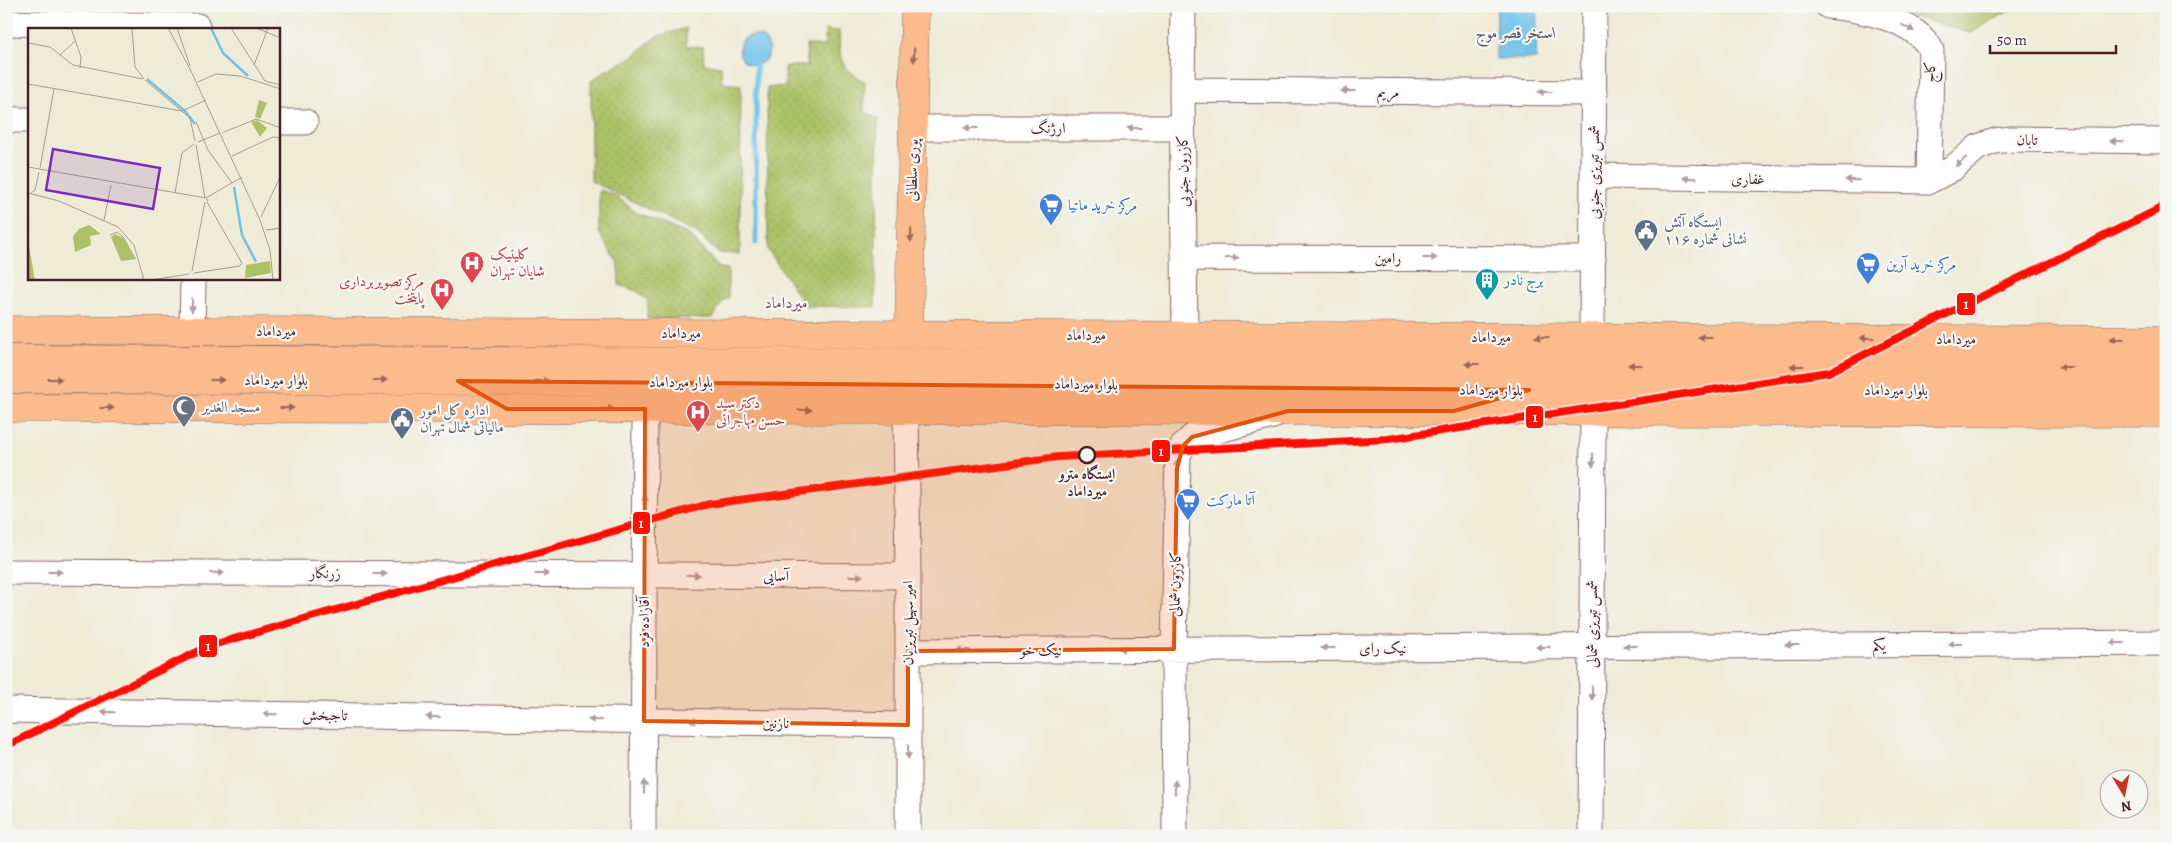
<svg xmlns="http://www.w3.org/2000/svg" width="2172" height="842" font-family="Alegreya,Amiri,serif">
<defs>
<pattern id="grass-dots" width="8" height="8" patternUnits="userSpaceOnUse" patternTransform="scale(1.25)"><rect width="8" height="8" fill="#acc166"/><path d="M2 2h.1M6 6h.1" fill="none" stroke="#96a559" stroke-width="1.8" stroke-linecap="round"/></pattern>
</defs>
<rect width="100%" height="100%" fill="#f6f6f2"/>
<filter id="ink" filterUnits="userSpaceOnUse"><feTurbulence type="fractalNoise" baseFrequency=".02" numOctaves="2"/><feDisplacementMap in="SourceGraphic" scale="10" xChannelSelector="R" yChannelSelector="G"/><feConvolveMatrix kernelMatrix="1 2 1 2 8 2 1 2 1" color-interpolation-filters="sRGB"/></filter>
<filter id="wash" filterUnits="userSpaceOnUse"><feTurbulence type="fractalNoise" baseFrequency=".0096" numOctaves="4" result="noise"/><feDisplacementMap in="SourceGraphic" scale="20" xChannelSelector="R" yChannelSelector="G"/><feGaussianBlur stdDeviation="1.12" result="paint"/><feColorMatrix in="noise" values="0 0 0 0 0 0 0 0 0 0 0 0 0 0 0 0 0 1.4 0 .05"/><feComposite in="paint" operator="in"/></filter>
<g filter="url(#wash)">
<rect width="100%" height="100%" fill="#eeebd6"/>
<!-- grass -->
<path fill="url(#grass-dots)" stroke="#7b7048" d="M1873,6H2018L1971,33Z
M686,28V46L703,47L704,64L721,66L722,83L741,85L740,254L718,253L696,232L591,181V81L605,71L632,57L655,37Z
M825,30L839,31C840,60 839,66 865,82L864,111L878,119L875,307L805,306L768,250L767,88L785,86V66H807L806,45L825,46Z
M599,190L615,195L637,213L689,235L720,268L728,269V299H725L712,318L647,319L648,301L637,291L619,285L618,263L599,233Z"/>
<!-- water -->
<path fill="#6dc2ea" stroke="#5c708a" d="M1497,6H1537L1536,59H1496Z
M739 50a15 15 0 1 1 30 0a15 15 0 1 1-30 0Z"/>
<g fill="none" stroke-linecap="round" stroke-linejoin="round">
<!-- stream -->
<path stroke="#6dc2ea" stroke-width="5" d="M756,65V243"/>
</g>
</g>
<g filter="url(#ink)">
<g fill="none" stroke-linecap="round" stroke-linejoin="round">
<!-- minor casing -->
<g stroke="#836667" stroke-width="27">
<path id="minor" d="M1183,6L1182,90L1185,335
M1828,6C1859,9 1916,19 1931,50L1929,181
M6,23L197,26
M1182,90L1594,93
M6,120H29
M279,122H305
M913,128H1182
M1594,176L1929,181L1952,169L1978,147L1995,141L2011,139L2166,141
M1184,258L1593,259
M192,330L193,279
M1592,337L1594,6
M906,410L908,576V836
M6,572L908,576
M908,651L2166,643
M6,710L908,725
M643,836L645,409
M1175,836L1174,649L1178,455L1183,446L1192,437L1273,416
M1591,836L1593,412"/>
</g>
<!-- major casing -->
<g stroke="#836667" stroke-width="29">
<path id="major" d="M6,330L2166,340
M909,334L915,6
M6,359L2166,367
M6,379L992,383L1529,390H2166
M6,408L2166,413"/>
</g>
<!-- minor -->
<use href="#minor" stroke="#fff" stroke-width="25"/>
<!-- major -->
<use href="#major" stroke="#fbbb8c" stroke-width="28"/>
<!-- metro-1 casing -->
<g stroke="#f6f6f2" stroke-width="11">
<path id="metro-1" d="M6,746L209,646L709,504L1058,457L1388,439L1829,372L2159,209L2166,202"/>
</g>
<!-- metro-1 -->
<use href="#metro-1" stroke="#ff0f04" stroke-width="8"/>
</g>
<!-- one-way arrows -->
<defs><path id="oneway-solid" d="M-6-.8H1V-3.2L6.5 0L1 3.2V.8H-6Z" transform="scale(1.25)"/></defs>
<g fill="#ae9aa0">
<use href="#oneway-solid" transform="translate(1908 28) rotate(28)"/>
<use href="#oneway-solid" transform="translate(1348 91) rotate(-180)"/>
<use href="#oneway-solid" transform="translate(1545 92) rotate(-180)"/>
<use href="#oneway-solid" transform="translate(971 128) rotate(-180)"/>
<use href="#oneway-solid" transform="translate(1134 128) rotate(-180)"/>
<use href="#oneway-solid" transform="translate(2117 141) rotate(-179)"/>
<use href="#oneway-solid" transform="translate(1961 162) rotate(139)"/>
<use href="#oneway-solid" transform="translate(1690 178) rotate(-179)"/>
<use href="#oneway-solid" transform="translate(1852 180) rotate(-179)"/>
<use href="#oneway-solid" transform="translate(1232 258)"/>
<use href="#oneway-solid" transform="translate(1430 258)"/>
<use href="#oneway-solid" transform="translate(192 305) rotate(91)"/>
<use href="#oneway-solid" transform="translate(1593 460) rotate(90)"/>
<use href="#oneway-solid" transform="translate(1177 467) rotate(-86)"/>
<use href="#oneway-solid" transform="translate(645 502) rotate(-90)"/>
<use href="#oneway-solid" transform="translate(55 572)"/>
<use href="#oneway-solid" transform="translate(217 573)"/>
<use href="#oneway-solid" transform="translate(380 574)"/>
<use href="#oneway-solid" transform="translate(542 574)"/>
<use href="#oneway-solid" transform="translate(693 575)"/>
<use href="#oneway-solid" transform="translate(856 576)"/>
<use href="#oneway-solid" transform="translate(2117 643) rotate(180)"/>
<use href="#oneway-solid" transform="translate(1955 644) rotate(180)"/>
<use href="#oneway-solid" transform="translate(1792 645) rotate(180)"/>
<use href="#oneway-solid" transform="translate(1630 646) rotate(180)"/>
<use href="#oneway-solid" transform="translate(1543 647) rotate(180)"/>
<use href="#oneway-solid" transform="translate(1328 648) rotate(180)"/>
<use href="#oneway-solid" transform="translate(1126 649) rotate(180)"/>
<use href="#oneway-solid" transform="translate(963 650) rotate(180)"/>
<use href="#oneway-solid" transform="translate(1592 693) rotate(90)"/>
<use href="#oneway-solid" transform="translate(108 712) rotate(-179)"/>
<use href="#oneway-solid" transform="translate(270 714) rotate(-179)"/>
<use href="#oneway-solid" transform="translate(433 717) rotate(-179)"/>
<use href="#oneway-solid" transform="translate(595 720) rotate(-179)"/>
<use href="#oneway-solid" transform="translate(697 721) rotate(-179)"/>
<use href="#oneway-solid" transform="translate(859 724) rotate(-179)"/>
<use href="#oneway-solid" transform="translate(908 752) rotate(90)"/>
<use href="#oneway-solid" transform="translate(644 787) rotate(-90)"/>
<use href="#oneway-solid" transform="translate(1175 787) rotate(-90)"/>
</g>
<g fill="#9a6557">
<use href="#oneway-solid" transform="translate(914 55) rotate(91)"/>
<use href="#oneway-solid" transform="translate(911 235) rotate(91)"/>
<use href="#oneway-solid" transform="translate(1542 337) rotate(-180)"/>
<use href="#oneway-solid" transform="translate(1705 337) rotate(-180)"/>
<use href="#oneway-solid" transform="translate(1867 338) rotate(-180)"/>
<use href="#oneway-solid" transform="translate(2117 339) rotate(-180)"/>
<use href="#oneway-solid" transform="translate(1472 364) rotate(-180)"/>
<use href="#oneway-solid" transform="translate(1635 365) rotate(-180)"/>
<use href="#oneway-solid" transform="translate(1797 366) rotate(-180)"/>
<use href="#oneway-solid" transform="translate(2065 367) rotate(-180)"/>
<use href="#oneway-solid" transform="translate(55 379)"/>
<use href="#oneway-solid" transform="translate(217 380)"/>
<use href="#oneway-solid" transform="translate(380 380)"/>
<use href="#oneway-solid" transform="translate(542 381)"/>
<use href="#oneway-solid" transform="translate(107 408)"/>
<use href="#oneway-solid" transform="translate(287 408)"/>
<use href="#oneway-solid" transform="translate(607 409)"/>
<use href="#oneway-solid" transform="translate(805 410)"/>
</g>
</g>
<!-- marked area -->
<path fill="#e0560e" fill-opacity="0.2" stroke="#e0560e" stroke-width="4" stroke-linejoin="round" d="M458,381L1529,390L1454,411H1288L1192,437L1183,446L1177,468L1174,649L908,651V725L644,721L645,409H507Z"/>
<!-- icons -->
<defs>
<g id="supermarket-pin" transform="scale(1.25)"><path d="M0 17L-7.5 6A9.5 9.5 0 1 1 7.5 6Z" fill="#3f7fe0" stroke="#f6f6f2"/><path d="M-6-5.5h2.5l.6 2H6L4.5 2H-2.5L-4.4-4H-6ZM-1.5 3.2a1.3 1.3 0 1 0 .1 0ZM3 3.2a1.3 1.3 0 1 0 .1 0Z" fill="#fff"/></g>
<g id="civic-pin" transform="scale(1.25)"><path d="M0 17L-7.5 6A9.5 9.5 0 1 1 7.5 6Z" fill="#5c6f8a" stroke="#f6f6f2"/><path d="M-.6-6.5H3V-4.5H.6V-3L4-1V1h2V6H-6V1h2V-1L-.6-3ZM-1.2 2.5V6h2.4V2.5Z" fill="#fff"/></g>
<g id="hospital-pin" transform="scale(1.25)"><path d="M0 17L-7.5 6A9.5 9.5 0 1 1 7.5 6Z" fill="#e0444e" stroke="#f6f6f2"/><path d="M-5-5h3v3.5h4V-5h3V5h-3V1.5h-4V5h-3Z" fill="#fff"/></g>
<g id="building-pin" transform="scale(1.25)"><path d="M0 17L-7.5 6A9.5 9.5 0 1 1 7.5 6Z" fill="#0f9aa8" stroke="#f6f6f2"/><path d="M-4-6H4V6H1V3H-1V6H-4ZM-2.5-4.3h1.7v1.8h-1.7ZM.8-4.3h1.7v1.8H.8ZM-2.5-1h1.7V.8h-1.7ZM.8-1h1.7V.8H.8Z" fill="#fff"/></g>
<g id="mosque-pin" transform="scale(1.25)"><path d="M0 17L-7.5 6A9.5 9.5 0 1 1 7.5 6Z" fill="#6b7280" stroke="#f6f6f2"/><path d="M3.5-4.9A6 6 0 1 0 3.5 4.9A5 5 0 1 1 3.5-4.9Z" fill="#fff"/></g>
</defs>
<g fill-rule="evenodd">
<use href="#supermarket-pin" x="1051" y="205"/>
<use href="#civic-pin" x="1646" y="231"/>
<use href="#hospital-pin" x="472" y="263"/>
<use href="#supermarket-pin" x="1868" y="264"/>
<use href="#building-pin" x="1487" y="280"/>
<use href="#hospital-pin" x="442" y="290"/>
<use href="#mosque-pin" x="184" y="407"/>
<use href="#hospital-pin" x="698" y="412"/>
<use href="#civic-pin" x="402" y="419"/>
<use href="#supermarket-pin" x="1188" y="500"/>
</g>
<!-- markers -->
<circle fill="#f6f6f2" stroke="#4a1f2b" stroke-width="2.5" cx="1087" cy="455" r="8"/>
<g text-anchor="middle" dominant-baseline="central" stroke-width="4.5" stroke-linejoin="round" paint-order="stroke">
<!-- street labels -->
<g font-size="15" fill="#4a1f2b" stroke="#f6f6f2">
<text transform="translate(1930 72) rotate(-90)">کاج</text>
<text x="1388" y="92">مریم</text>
<text x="1048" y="128">ارژنگ</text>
<text x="2027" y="140">تابان</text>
<text transform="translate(912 170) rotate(-89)">پوری سلطانی</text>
<text transform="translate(1183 171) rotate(-91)">کازرون جنوبی</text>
<text transform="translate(1594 172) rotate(-90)">شمس تبریزی جنوبی</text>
<text transform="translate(1748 179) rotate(1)">غفارى</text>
<text x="1388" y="258">رامین</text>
<text x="276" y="331">میرداماد</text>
<text x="681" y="333">میرداماد</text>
<text x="1086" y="335">میرداماد</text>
<text x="1491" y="337">میرداماد</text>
<text x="1956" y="339">میرداماد</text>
<text x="276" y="380">بلوار میرداماد</text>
<text x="681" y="382">بلوار میرداماد</text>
<text transform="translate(1086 384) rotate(1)">بلوار میرداماد</text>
<text transform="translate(1491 390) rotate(1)">بلوار میرداماد</text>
<text x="1896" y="390">بلوار میرداماد</text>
<text x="325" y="573">زرنگار</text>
<text x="776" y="576">آسایی</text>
<text transform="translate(1175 584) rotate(-89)">کازرون شمالی</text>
<text transform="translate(644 622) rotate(-90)">آقازاده فرد</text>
<text transform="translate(908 623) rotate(-90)">امیر سهیل تبریزیان</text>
<text transform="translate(1592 624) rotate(-90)">شمس تبریزی شمالی</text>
<text x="1879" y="645">یکم</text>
<text x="1383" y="648">نیک رای</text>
<text x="1041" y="650">نیک خو</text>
<text transform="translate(325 715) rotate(1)">تاجبخش</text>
<text transform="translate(776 723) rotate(1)">نازنین</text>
</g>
<!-- shop labels -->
<g font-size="15" fill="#366cbe" stroke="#f6f6f2" text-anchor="start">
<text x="1068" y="205">مرکز خرید ماتیا</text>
<text x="1886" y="264">مرکز خرید آرین</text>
<text x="1206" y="500">آتا مارکت</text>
</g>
<!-- service labels -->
<g font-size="15" fill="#4e5e75" stroke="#f6f6f2" text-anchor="start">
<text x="1664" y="222">ایستگاه آتش<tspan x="1664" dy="17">نشانی شماره ۱۱۶</tspan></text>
<text x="420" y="410">اداره کل امور<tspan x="420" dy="17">مالیاتی شمال تهران</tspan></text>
</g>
<!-- health labels -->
<g font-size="15" fill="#be3a42" stroke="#f6f6f2" text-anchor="start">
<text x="490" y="254">کلینیک<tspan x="490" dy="17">شایان تهران</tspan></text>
<text x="424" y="281" text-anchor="end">مرکز تصویربرداری<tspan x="424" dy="17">پایتخت</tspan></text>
<text x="716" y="403">دکتر سید<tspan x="716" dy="17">حسن مهاجرانی</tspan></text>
</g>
<!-- culture labels -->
<g font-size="15" fill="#0d838f" stroke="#f6f6f2" text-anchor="start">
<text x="1504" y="280">برج نادر</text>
</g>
<!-- worship labels -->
<g font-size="15" fill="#5b616d" stroke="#f6f6f2" text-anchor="start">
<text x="202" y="407">مسجد الغدیر</text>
</g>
<!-- stop labels -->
<g font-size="15" font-weight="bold" fill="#4a1f2b" stroke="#f6f6f2">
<text x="1087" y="474">ایستگاه مترو<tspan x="1087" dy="17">میرداماد</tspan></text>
</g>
<!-- water labels -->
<g font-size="16" font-style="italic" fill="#545064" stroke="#f6f6f2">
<text x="1516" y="33">استخر قصر موج</text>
</g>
<!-- neighbourhood labels -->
<g font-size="16" fill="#7b475e" stroke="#f6f6f2">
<text x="786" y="303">میرداماد</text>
</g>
</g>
<!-- overview -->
<g transform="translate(28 28)">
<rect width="252" height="252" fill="#eeebd6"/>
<path d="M229,92L239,100L232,109L223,94ZM61,197L73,206L62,208L63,217L47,224L45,208L51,201ZM0,206L1,218L7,252H0ZM87,206L97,211L108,231L93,233L83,209Z" fill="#acc166"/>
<path d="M231,72L239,75L232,91L227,89Z" fill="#acc166"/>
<path d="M242,233L243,245L217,250L218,237Z" fill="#acc166"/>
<path fill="none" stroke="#6dc2ea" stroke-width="2.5" d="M183,0L195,25L220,48M119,51L157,83L167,96M206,159L214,207L228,234"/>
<path fill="none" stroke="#ac9992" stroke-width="1" d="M43,0L53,29L52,40M104,0L107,39L116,51M140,0L163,43L232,192L242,222L245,252M149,0L162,38M203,0L237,53L253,57M228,0L253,10M0,15L22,19L45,37L115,51M32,27L47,13M226,37L240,0M117,52L162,90L167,113M170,54L188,46L212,48L253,61M0,56L154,83L178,72M168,94L180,122L204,155M194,105L228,91L253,100M170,114L192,105M168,117L177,170M204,128L245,109L253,110M0,139L178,170L180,173M12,140L26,61M0,165L31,173L90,199L106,217L116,252M3,165L7,162L11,144M147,165L154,125L166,116M178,170L214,149M233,189L253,147M76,192L83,157M238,202L253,200M82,207L89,204L96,210M164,243L177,174M166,245L212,238L214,235L179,174M123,252L161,246"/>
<path fill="#7b2cbf" fill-opacity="0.15" stroke="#7b2cbf" stroke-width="2.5" d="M25,121L132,140L125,181L18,162Z"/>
<rect width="252" height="252" fill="none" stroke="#4a1f2b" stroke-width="2.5"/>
</g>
<g stroke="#f6f6f2" stroke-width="2">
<rect x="1956" y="292" width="20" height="24" rx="5" fill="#ff0f04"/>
<rect x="1525" y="405" width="19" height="24" rx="5" fill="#ff0f04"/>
<rect x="1151" y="439" width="20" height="24" rx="5" fill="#ff0f04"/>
<rect x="632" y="511" width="19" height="24" rx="5" fill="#ff0f04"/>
<rect x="198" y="634" width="20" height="24" rx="5" fill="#ff0f04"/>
</g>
<g font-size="14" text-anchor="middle" font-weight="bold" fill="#fff">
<text x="1966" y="309">1</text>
<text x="1535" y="422">1</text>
<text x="1161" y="456">1</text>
<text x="641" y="528">1</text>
<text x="208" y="651">1</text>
</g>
<!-- margin -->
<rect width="2172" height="842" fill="none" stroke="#f6f6f2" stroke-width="25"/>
<!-- north arrow -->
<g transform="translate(2124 794) rotate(170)"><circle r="24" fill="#f6f6f2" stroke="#b1a0a2"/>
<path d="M0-4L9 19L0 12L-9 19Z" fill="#c8321e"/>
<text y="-8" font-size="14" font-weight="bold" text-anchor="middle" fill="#4a1f2b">N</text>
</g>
<!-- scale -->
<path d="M1990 45v8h126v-8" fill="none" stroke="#4a1f2b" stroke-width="2.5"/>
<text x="1997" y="45" font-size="15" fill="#4a1f2b" stroke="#f6f6f2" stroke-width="4" paint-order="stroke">50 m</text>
</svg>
